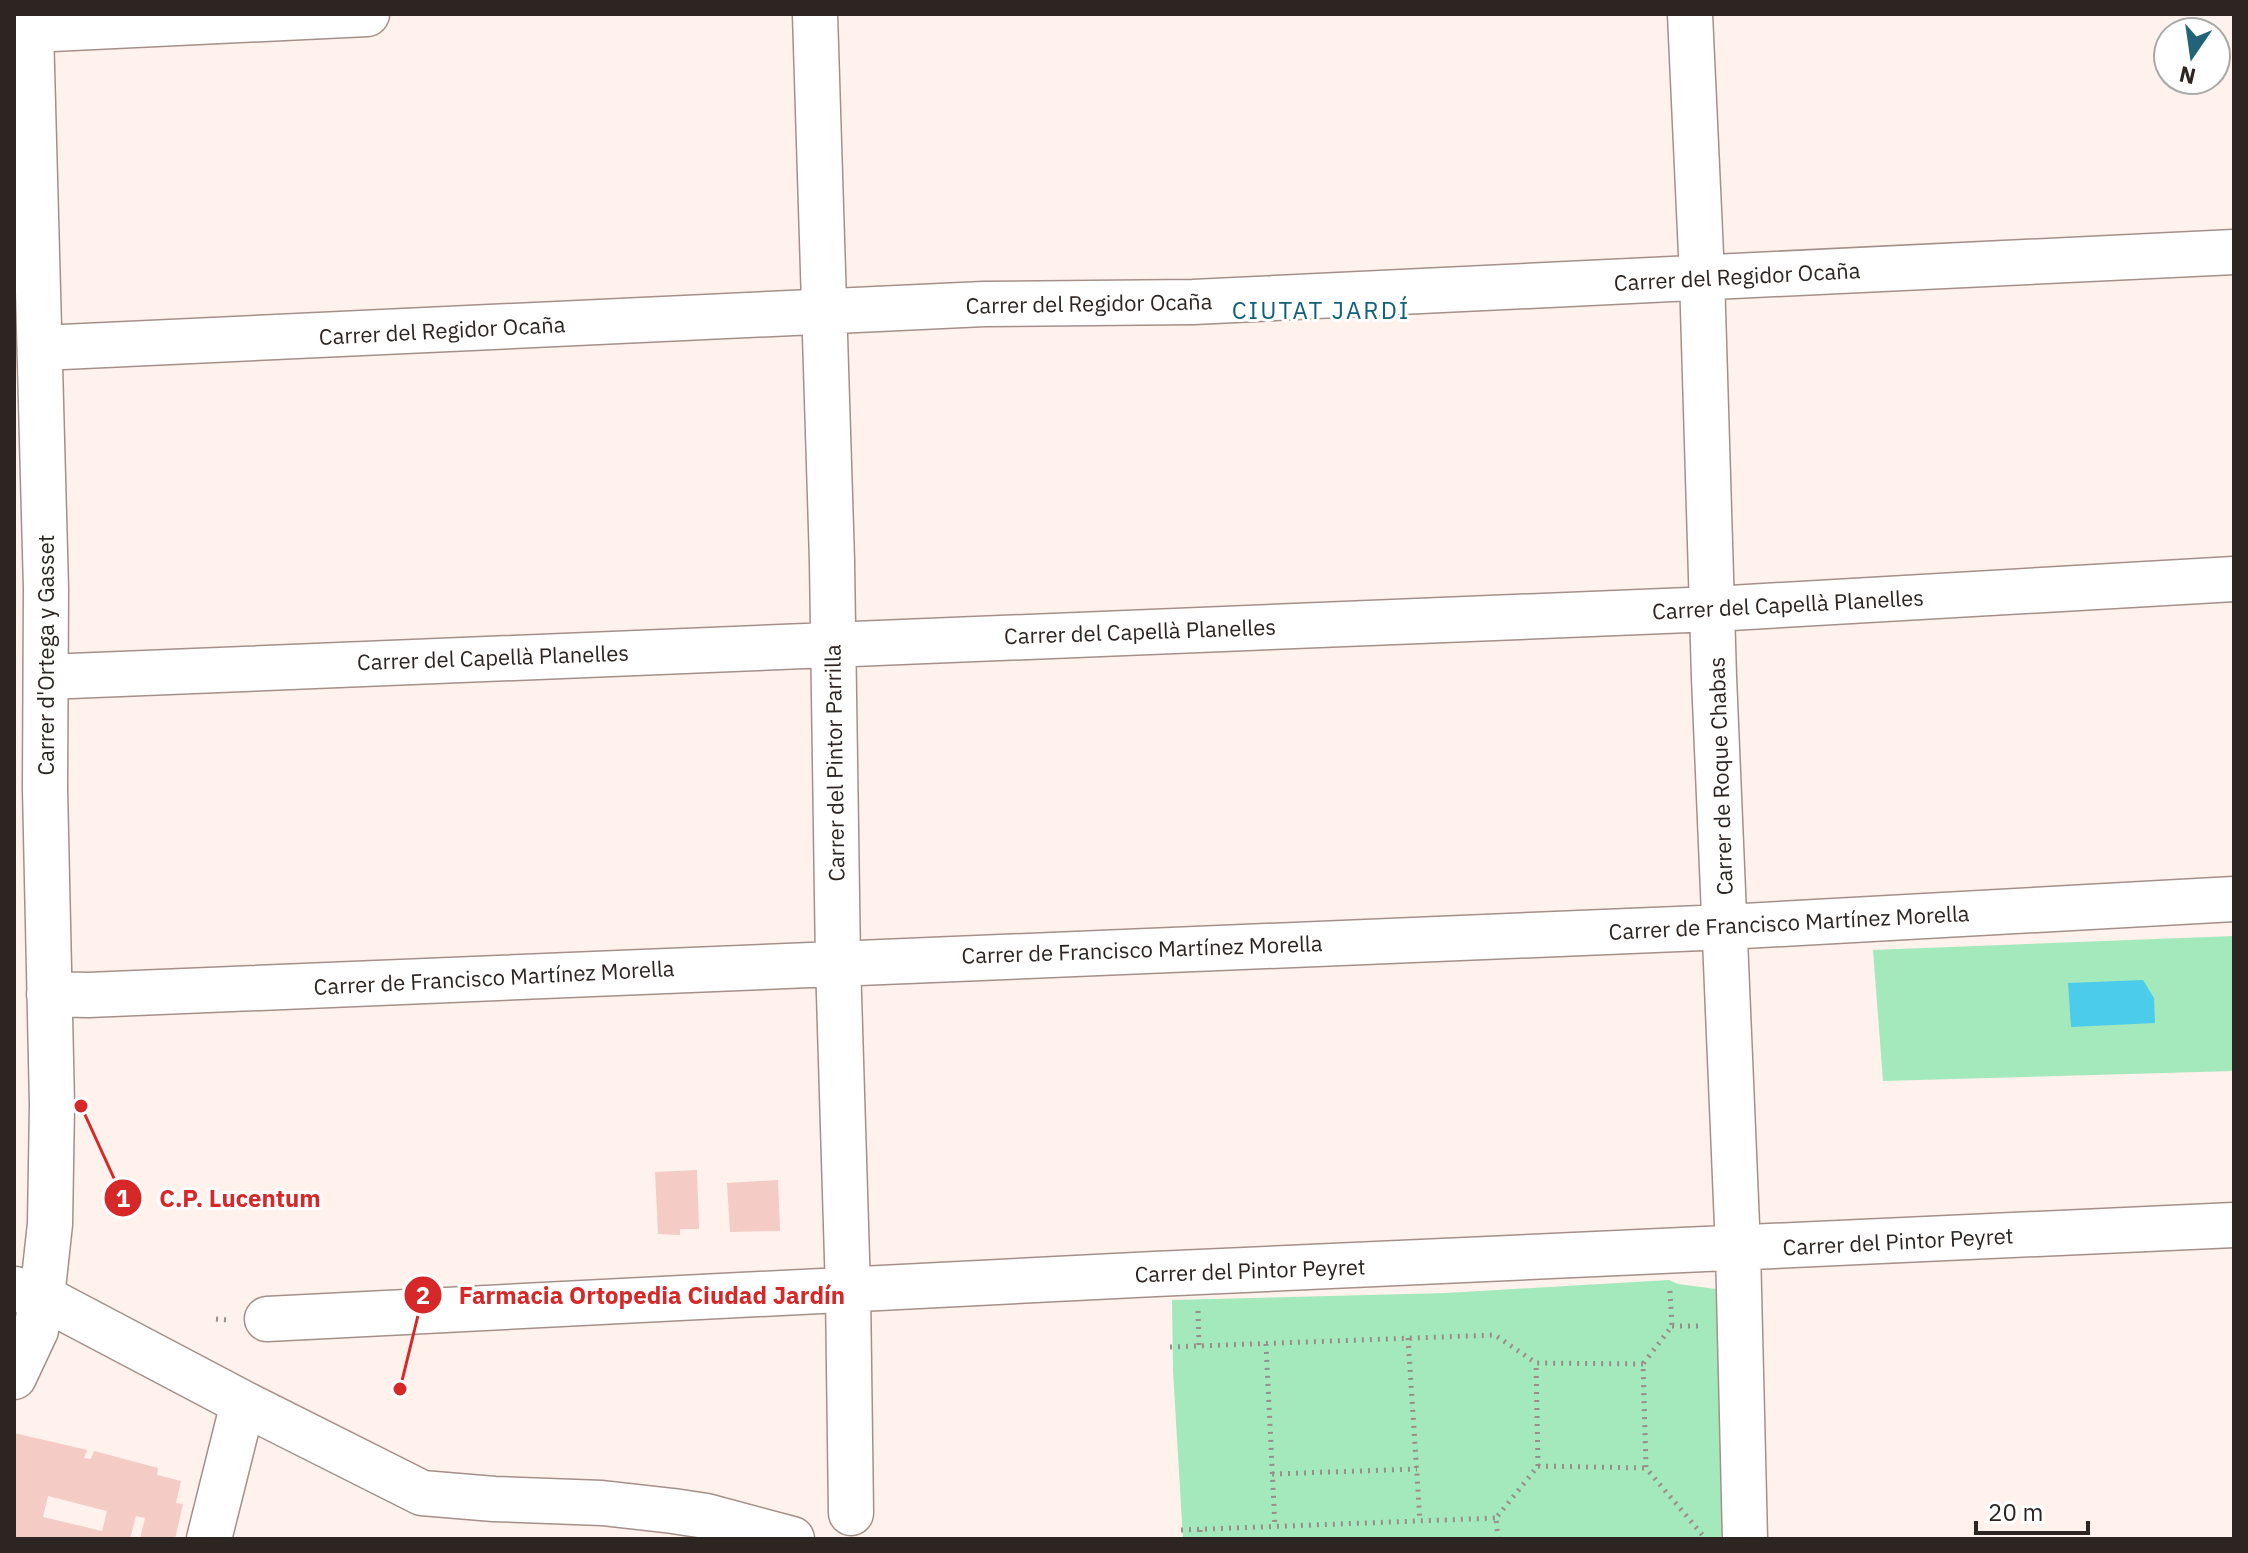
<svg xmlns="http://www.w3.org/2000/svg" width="2248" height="1553" font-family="'IBM Plex Sans',sans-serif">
<rect width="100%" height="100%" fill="#fff1ec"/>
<!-- green -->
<path fill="#a4e9bc" d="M2234,936V1071L1883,1081L1873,950Z
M1669,1280L1678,1284L1716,1289L1726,1525L1720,1539H1183L1173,1371L1172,1300L1446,1293Z"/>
<!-- water -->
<path fill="#4bcceb" d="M2143,980L2154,998L2155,1023L2071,1027L2068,983Z"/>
<!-- building -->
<path fill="#f4cbc5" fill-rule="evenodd" d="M697,1170L699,1229H680V1235L658,1234L655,1172Z
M778,1180L780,1231L730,1232L727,1183Z
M14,1433L87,1450L84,1458L91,1459L94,1451L158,1468L157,1475L181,1481L176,1503L183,1504L175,1539H140L145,1518L136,1516L130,1539H14ZM48,1496L107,1511L102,1531L43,1517Z"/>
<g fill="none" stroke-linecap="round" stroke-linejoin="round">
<!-- minor casing -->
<g stroke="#a49088" stroke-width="47">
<path id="minor" d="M815,14L832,561L838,962L848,1291L851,1513
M1690,14L1702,276L1714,677L1738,1249L1745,1539
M31,30L367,14
M41,348L984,304L1193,302L2234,252
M46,677L1713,609L2234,579
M49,994L88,995L1726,927L2234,899
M15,1289L42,1297L243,1403L422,1493L494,1499L602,1503L673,1511L706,1516L792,1539
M267,1319L1155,1274L2234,1225
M14,1377L36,1330L42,1297L50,1224L52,1105L45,789L46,589L31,30L37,14
M209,1539L243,1403"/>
</g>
<!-- path -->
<path stroke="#988d88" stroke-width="5" stroke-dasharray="2 6" stroke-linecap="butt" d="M1670,1291L1672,1326L1643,1364L1646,1468L1705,1538
M1198,1311L1199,1346
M216,1319L228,1320
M1672,1326H1699
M1408,1338L1420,1521
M1266,1344L1275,1527
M1170,1347L1495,1335L1536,1363L1643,1364
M1538,1466L1646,1468
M1272,1474L1417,1469
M1181,1530L1496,1518
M1200,1530V1539
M1498,1539L1496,1518L1538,1466L1536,1363"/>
<!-- minor -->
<use href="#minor" stroke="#fff" stroke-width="44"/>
</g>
<g text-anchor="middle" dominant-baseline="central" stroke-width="6" stroke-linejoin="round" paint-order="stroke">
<!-- street labels -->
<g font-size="22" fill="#2d2521" stroke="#fff">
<text transform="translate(1737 276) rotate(-3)">Carrer del Regidor Ocaña</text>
<text transform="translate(1089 303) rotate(-1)">Carrer del Regidor Ocaña</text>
<text transform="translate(442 330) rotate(-3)">Carrer del Regidor Ocaña</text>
<text transform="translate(1788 604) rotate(-3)">Carrer del Capellà Planelles</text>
<text transform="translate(1140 631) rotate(-2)">Carrer del Capellà Planelles</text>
<text transform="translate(45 655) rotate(-90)">Carrer d'Ortega y Gasset</text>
<text transform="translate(493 657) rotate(-2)">Carrer del Capellà Planelles</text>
<text transform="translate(834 763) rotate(-91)">Carrer del Pintor Parrilla</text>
<text transform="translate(1720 776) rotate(-92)">Carrer de Roque Chabas</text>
<text transform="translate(1789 922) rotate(-3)">Carrer de Francisco Martínez Morella</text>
<text transform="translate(1142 949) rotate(-2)">Carrer de Francisco Martínez Morella</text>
<text transform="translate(494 977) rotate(-3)">Carrer de Francisco Martínez Morella</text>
<text transform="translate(1898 1241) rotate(-3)">Carrer del Pintor Peyret</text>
<text transform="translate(1250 1270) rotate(-2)">Carrer del Pintor Peyret</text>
</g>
<!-- neighbourhood labels -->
<g font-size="24" letter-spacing="2" fill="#126178" stroke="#fff">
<text x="1321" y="310">CIUTAT JARDÍ</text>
</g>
</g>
<!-- callouts -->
<path fill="none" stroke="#d62828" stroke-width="3" d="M81 1106L123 1198M400 1389L423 1295"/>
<g fill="#d62828" stroke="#fff" stroke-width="3">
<circle cx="81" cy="1106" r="8"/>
<circle cx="400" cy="1389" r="8"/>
<circle cx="123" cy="1198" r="20"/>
<circle cx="423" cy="1295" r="20"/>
</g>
<g font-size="24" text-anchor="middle" font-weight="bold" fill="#fff">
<text x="123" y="1207">1</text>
<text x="423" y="1304">2</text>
</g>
<g font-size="24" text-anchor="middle" font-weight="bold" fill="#d62828" stroke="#fff" stroke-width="6" stroke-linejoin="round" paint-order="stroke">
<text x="240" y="1207">C.P. Lucentum</text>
<text x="652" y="1304">Farmacia Ortopedia Ciudad Jardín</text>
</g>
<!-- border -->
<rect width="2248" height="1553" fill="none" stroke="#2d2521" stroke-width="32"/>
<!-- north arrow -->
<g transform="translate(2192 56) rotate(193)"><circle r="38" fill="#ffffff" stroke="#aba8a6" stroke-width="2"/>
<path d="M0-6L14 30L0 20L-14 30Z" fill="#236378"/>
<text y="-12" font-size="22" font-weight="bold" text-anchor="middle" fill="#2d2521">N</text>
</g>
<!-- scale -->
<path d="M1976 1521v12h112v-12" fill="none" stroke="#2d2521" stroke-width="4"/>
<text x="1988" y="1521" font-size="24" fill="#2d2521" stroke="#ffffff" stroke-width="6" paint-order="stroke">20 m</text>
</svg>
